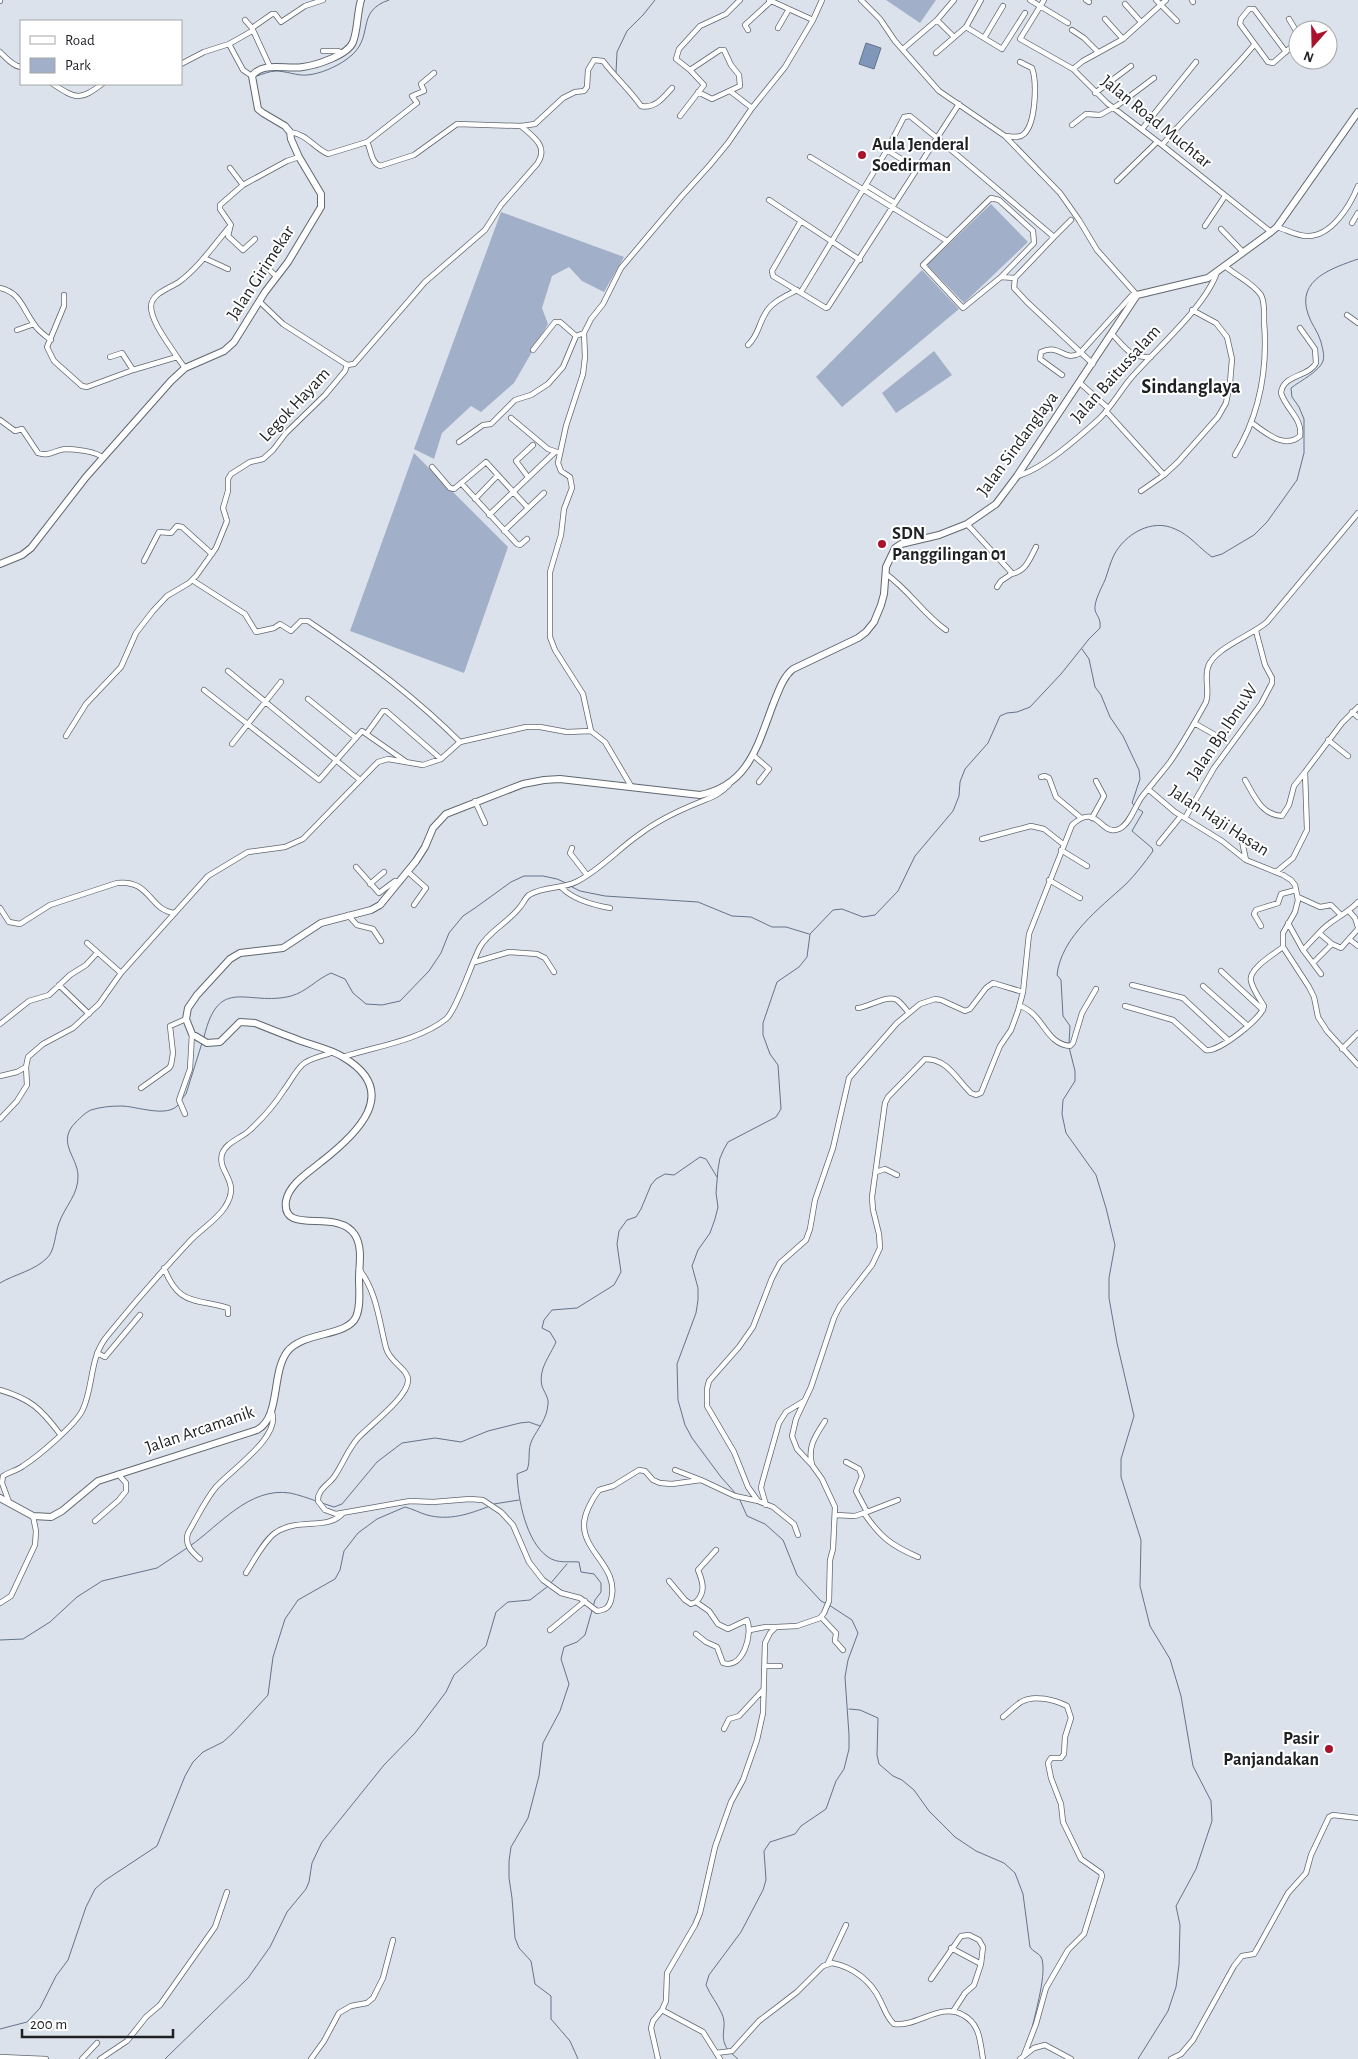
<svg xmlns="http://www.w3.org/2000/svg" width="1358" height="2059" font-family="'Alegreya Sans',sans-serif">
<rect width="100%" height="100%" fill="#dce2eb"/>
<!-- green -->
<path fill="#a1b0c8" d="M886,0H936L920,23Z
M991,204L1028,242L964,303L927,265Z
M501,212L624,257L604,292L582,281L569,267L552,276L542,308L548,324L514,383L481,412L471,406L442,433L434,459L414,449Z
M922,270L959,309L842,407L816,377Z
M934,351L952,375L896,413L882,393Z
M414,453L508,547L464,673L350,631Z"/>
<!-- water -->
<path fill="#8197b9" stroke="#63738c" d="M866,43L881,48L874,69L859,64Z"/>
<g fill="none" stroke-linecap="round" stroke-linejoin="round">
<!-- stream -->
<path stroke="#63738c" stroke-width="1" d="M616,73L617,52L627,31L643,15L655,0
M257,76C263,74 270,71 276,71C286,71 297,76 307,75C320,74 336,67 347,59C377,38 353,12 389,0
M1082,649L1089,659L1095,687L1101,695L1110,717L1123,736L1139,770L1140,779L1132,803L1134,805
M572,887L580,891L605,896L698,902L732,916L751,917L772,927H786L809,934
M204,1037C219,974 247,1007 291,996C306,992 317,979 331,973L345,979L353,993L366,1004L382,1005L400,1001L429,971L441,953L449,933L463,916L475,908L511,882L524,876H543L557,879L566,883
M1069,1043L1070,1026L1063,1016L1061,980L1057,975C1061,937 1100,908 1126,884C1136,874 1145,862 1153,851L1152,848L1132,831L1143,812L1137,808
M1069,1047L1075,1071V1081L1063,1100L1062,1114L1066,1133L1096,1175L1106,1208L1115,1245L1109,1278V1298L1117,1343L1134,1416L1121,1459V1477L1141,1540L1140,1586L1150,1626L1170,1659L1181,1696L1193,1766L1211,1801L1212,1821L1196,1869L1176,1906L1180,1925L1179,1965L1176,1987L1168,2011L1138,2059
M181,1100L186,1094L202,1043
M0,1283C15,1274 34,1271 47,1258C55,1251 55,1233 59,1223C65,1206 79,1194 78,1175C77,1156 56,1142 76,1122C80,1118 86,1112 91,1110C100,1107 111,1106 121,1106C137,1106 168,1119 179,1104
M737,1495L721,1477L692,1438L685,1425L678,1400L677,1364L696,1313L698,1300V1288L692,1266L698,1250L710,1233L715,1219L718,1207L716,1193L718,1169L720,1158L724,1149L728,1142L776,1117L781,1109L778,1065L770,1054L763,1035V1023L777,982L799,967L807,957L810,934L833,910L842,909L863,917L875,915L898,891L915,856L953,811L959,796L960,782L965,769L988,743L1000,716L1007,713L1017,712L1030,707L1061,674L1089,639L1100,628C1101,618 1097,617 1095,610C1094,601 1101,589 1105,580C1108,572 1110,563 1114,555C1125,534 1152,518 1175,529C1190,535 1199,548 1212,557L1222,554L1254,535L1267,522L1297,480L1304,453V419L1299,407L1292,397L1291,388C1300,381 1320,371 1323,361C1325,355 1322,347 1321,342C1318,331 1311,324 1308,314C1296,279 1333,268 1358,259
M739,1498L747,1516L765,1524L783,1540L797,1575L821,1601L825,1603
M322,1503L334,1507L342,1504L377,1462L402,1443L435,1438L461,1442L488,1431L520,1423L529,1422L540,1426
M494,1504L519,1500
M190,1546C220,1525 249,1487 290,1493C299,1495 308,1498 316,1501
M550,1584L567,1564
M0,1640L23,1639L50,1622L77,1597L102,1581L157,1568L187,1548
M849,1709L860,1710L878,1718L877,1755L879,1764L893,1776L902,1780L914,1790L929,1811L955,1837L976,1851L1004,1863L1015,1873L1023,1894L1030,1947C1033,1952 1039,1953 1041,1957C1048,1970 1035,2014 1032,2028
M0,2029L27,2022L40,2008L56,1976L68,1960L86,1907L95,1889L104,1881L157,1846L185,1776L193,1762L203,1752L223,1742L233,1733L268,1695L273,1657L285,1619L298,1600L335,1579L340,1570L344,1551L358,1533L377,1519L405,1507C413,1509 420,1513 427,1515C450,1521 469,1514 490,1506
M728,2050C718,2036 728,2028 722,2014C718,2004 710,1995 706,1985L709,1975L741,1932L763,1890L766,1880L764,1851L770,1842L795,1834L801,1826L826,1809L836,1781L844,1769L849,1749V1735L845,1677L848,1660L858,1633L852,1620L829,1605
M731,2053L738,2059
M165,2059L248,1978L270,1947L287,1912L306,1889L309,1882L312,1863L322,1842L384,1765L415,1733L446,1692L454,1675L486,1646L496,1612L508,1602L530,1600L547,1587
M578,2059L570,2041L551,2019V1996L535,1984L531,1961L519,1948L515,1938L512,1898L509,1878V1861L511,1847L528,1818L533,1799L539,1776L543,1743L560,1711L569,1684L561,1659L564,1647L577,1642L585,1635L595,1600L601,1592V1583L594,1574L581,1572L579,1562C568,1561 558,1564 548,1557C526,1542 518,1499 517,1474L527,1470C531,1460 527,1450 532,1440C538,1428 547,1419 548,1404C549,1398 544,1392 542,1386C538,1369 550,1356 556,1342L550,1332L542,1328L544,1320L552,1310L577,1308L614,1285L621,1272L617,1244L619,1231L627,1220L636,1217L641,1209L651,1185L656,1179L665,1174L674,1175L700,1157L706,1159L717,1177"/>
<!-- street casing -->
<g stroke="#61676f" stroke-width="6">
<path id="street" d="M769,0L813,20
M861,0L880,19L895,41L939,91L1005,136L1060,193L1079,220L1097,250L1137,295
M1030,0L1068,23
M1044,0L1020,39L1073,69L1107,103L1162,145L1271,232
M1086,0L1089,2
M1156,0L1177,21
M1192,0L1193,2
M0,1V0
M1125,4L1141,22
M1105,19L1123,39
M1289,19L1298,34
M245,20L252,28L270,67
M937,20L954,37
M966,27L981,0
M252,28L272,14H275L281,22L305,6L323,0
M778,28L789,9
M748,30L745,25L771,1
M1072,30L1084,38L1098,52
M984,38L1003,6
M229,44L243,70L252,76
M903,49L937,20L954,0
M323,51H338L343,53
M0,52C6,58 13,66 21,67
M1286,52L1254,9H1249L1241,19L1240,24L1268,62L1273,63L1298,41
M936,53L966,27L1002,49L1025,13
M181,64L204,52L229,44L252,31
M1073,69L1083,61L1123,39L1166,0
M690,70L676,59L679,49L700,26L726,14L740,0
M53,84C76,99 80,101 102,84
M730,91L752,108
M1095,93L1131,66
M959,104L937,138L1054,237L1015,278L1014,288L1027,302L1093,364
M680,116L704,85L690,70L720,50H724L731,65L739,75L740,86L712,99L698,92
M1072,125L1086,114L1100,115L1118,105L1154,78
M1142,129L1196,62
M290,132C307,134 314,148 328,154L367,142C371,149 371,163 380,166L414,155L457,124L521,126L535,124L563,98L575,92L584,91L587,87L588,70L594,60L603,61C615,77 629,89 641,106C655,109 663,98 672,88
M1005,136C1011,136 1019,139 1024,134C1036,123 1037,82 1032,68L1020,62
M367,142L417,103L412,96L424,91L421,84L434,73
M1162,145C1192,110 1225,80 1254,45
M887,150L917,169
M810,157L947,241
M1117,181L1157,142
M243,185L287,161L299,157
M866,185L895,203
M769,200L860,260
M1352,223L1358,213
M1205,226L1225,196
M1277,227C1287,230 1297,236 1307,236C1331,237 1350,206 1358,186
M230,228L228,236L243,250L255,239
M1221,229L1243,252
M1054,237L1071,220
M204,258L228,269
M263,264L277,277
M1225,266C1236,276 1252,282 1261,295C1265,302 1264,313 1264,321C1268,369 1260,414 1235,455
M1001,277L1034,243L1033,231L999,200L991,198L923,265L963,308L1001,277L1015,278
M0,288C21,293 22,308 34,324C38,331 44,335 51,340
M801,292L887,150L904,117L910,116L937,138L828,307L826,308L773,276L772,271L801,221
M64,295V306L47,347L54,361L82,386L87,387L133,370L177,357L185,368
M259,301L283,324L347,365
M1347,315L1358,323
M17,330L34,324
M1112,334C1126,348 1129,358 1151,357
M748,345C758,336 758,326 765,314C771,302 786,296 797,290
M533,350L555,322H560L576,336
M110,357L122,353L133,370
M177,357C169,344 151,322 151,306C152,293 170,288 179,282C200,266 214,245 231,225L220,209V205L243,185L230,168
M347,365L354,364L425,282L485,230L501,205L537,164C549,147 534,137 521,126
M1062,375L1040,359L1041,352C1061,343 1064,363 1080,353L1134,293
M1080,383L1108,408
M1106,411L1164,475
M511,418L548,449L557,452
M0,420L15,431L22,429L38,453C49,457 55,450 65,449C73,449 97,451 103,458
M1252,423C1265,432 1284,450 1300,436C1303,419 1286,409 1281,393C1283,374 1309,377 1316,363L1315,349L1300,328
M459,442L483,425L491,424L515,400L531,395L548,384L563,367L576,336L584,333
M432,467L450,488L454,489L486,462L528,508
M1017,476C1042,470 1079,437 1098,420C1111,408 1120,391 1131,378C1156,349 1206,306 1217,272
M528,477L516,461L533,445
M461,483L517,544L520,545L527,539
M1141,491L1164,475L1178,462L1218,417L1226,403L1230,383L1232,359L1227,337L1216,323L1192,310
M475,499L498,475
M489,515L555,452
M967,524L1011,572L1010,575L1001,581L997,587
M504,531L544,493
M144,561L159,532L171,533L177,526L182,527L212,554
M886,574C909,590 923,614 946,630
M1011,574C1026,572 1030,558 1036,547
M192,580L245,614L256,632L274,628L280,624L291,631L301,621H308C362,657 414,696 460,742
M228,671L360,780
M204,690L319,780L362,731L405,761
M308,699L356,738
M1352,712L1358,717
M1194,723L1224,740
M591,731L583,694L555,650L550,637V572L561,535L564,509L572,488L570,477L561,471L558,463L566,426L583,374L585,357L584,333L591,319L603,304L621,268L681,197L709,166L728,143L752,108L785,67L813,20L822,0
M367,733L383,711H386L441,759
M66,736L86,704L121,667L136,633L153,611L167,596L189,583L196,576L216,548L227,521L223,508L228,491V479L231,474L250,462L263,459L273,450L286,433L325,395L345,371L347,365
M1328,740L1348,756
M232,744L281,682
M753,755L769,769L759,782
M1041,777L1045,776L1049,778L1056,797L1080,817
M1245,780C1254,795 1261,815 1282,816L1289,805L1294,786L1305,772
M1148,789L1175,812L1222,841L1246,860L1283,875L1291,880L1295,885L1298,900L1295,912L1283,933V947L1309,987L1314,997L1318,1017L1327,1031L1358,1065
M475,801L485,823
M1092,818L1104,796L1096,781
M1185,818L1214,768L1261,704L1272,683V678L1265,665L1256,631
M1240,832L1246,860
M982,839L1031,826L1044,829L1063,844
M1159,843L1181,816
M572,848L570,853L587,875
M1061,850L1087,866
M356,867L379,893L395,881L398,882
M407,871L426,888L414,905
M1276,872L1293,858L1307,830L1305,772L1342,723L1358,707
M1049,880L1080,898
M370,884L384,872
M562,888C574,900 593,905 610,908
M1298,897L1320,907L1331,905L1340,914
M0,908L9,922L20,924L50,905L117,883C151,879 149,911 175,913
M1349,911L1355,918L1358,927
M348,915L357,925L373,929L381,941
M1288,923L1303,950L1321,974
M1261,926L1254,914L1256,910L1278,903L1281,894L1296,890
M1349,939L1358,946
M87,943L121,973
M1332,944L1341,948L1358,929
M1303,950L1319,933
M475,962L509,952L537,954L545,958L554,972
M1313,963L1332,944L1319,933C1331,919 1346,915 1358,902
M1221,971L1263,1010
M59,985L89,1014
M1132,985L1183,998L1228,1040
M1203,986L1248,1026
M1020,1006C1044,1014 1045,1044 1070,1046L1073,1043L1082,1013L1096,989
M1125,1006L1173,1020L1206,1050C1217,1053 1262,1019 1264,1006C1260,999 1253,990 1251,981C1248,969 1274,954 1283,947
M858,1008C869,1007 888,994 897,1000C901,1003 905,1008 908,1012
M0,1024L29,1001L49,995L70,975L86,965L97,953
M1342,1049L1358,1033
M343,1057C377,1046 418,1041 446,1019C456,1011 472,962 480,947C489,931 509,922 520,907C523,904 525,898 529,895C543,886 562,889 576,882C600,870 618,849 640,834C657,821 680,810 700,802C712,797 719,795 729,785
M0,1076L17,1072L26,1067
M141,1088L169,1068L171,1065L173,1053L170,1026L186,1019
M185,1114L179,1100L190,1069L192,1034
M0,1119L17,1101L27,1085L26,1067L28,1057L43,1044L73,1028L99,1004L121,973L208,876L248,852L285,847L303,839L378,762L388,759L423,765L441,759L460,742L526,727H540L567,732L591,731L605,742L631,786
M876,1172L885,1169L897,1175
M164,1268C179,1306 194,1298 228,1308V1314
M359,1269C377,1292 379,1321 386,1348C390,1363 409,1369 408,1381C407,1398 370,1425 358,1438C348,1449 343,1464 334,1477C329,1484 317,1490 318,1501L325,1510L336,1514L410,1501L433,1502L470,1499L483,1500L501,1512L513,1525L529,1562L543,1580L561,1593L580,1598L597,1611C605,1610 609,1608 611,1600C620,1568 584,1553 584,1525C584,1514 592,1499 599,1490L613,1486L639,1470L645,1471L653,1480L660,1483L672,1484L701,1480L735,1496L758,1501
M97,1353L105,1357L140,1315
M0,1390C31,1399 41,1409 60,1434
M812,1464C807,1447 816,1435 825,1421
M675,1470L701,1480
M9,1502L2,1483L3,1476C9,1472 16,1471 23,1466C37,1457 77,1424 83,1409C94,1385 89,1357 108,1335C134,1303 161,1272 190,1241C200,1230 217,1220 225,1207C242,1181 217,1173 222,1154C226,1142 242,1138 250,1130C263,1118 275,1104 284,1090C290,1082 295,1072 302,1065C309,1058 324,1056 333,1052
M766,1505L761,1488L762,1483L779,1423L786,1412L804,1401
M867,1512L898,1500
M864,1513C880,1537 892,1546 918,1557
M835,1515L855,1516L867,1512L856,1491L862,1476L859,1469L846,1462
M95,1521L119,1500L126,1491V1483L118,1474
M798,1535L794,1524L773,1507L758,1501L748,1487L734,1452L707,1406V1389L709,1381L739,1347L753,1327L772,1278L780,1263L806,1240L810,1229L815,1200L833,1148L849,1078L897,1023L920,1004L935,999L941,1000L965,1011L970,1009L986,988L993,983L1023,992
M200,1559C192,1552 184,1545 188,1533C197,1518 205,1500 216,1487C232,1469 284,1435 271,1410
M246,1573C254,1561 263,1542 275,1533C298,1517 328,1531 343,1513
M669,1581L685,1600L691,1604L696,1602
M0,1603L11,1596L35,1545L36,1531L33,1516
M821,1617L836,1633L835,1641L843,1650
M550,1630L585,1601
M750,1630L765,1627H776
M696,1634L706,1642L717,1647L723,1663C743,1670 753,1634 747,1620L728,1629L718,1624L709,1611L696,1602C706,1592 703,1582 698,1570L716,1550
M765,1666H780
M1003,1717C1009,1712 1015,1706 1021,1702C1034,1694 1055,1700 1067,1706L1071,1718L1065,1737L1064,1754L1061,1758H1051L1048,1763L1051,1778L1061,1804L1063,1822L1081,1859L1101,1873L1102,1876L1084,1934L1068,1950L1046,1988L1036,2024L1024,2055
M724,1729L729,1719L739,1716L763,1690
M951,1948L981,1964
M828,1963L846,1925
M931,1979L961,1936L969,1935L979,1940L983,1947L981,1964L974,1985L965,1993L954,2010
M662,2010L703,2032L720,2059
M716,2053L732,2051L759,2021L797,1992L823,1966L832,1963C853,1967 871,1981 880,2000C884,2008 887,2018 894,2024C918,2027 940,2002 963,2015C980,2024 980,2041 983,2059
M0,2057L46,2059
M82,2059L97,2043
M100,2059L127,2041L146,2017L160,2005L215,1927L227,1892
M311,2059L324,2041L339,2013L351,2006L367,2003L373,1998L383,1978L393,1940
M658,2059L651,2028L653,2021L662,2010L666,2001L667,1973L695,1925L700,1913L715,1847L731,1802L743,1780L757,1740L763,1713L765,1643L770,1633L776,1627L797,1626L820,1618L824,1613L829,1601L830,1560L833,1549L835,1507L822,1479L812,1465L797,1449L792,1436L796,1419L811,1387L834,1318L840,1306L872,1265L880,1248L879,1234L873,1210L872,1197L885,1103L888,1097L925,1059C948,1059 956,1079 971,1093L976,1095L981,1093L1000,1046L1011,1030L1018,1011L1023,992L1029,934L1072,825C1098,801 1100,837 1119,829C1129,825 1135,807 1141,798C1150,786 1161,774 1170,762C1183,743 1195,722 1206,702C1210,691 1204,678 1208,667C1214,648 1251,636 1267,622L1358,513
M1020,2059L1034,2048L1045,2045L1071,2059
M1171,2059L1181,2054L1193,2040L1234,1966L1242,1956L1254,1954L1257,1949L1288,1893L1306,1873L1311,1855L1329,1817L1333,1815L1358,1818"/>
</g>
<!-- secondary casing -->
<g stroke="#61676f" stroke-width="8">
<path id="secondary" d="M0,564L22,555L31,548L86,477L171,381L185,368L224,351L234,342L265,292L288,262L321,207V194L299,157L291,139L290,132L285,126L263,113L258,109L252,76C263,61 287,70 303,67C317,65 348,55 353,42C358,29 357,13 361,0
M0,1498L33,1516L51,1517L62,1511L98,1481L257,1430C281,1417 271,1374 287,1352C303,1331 347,1337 356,1317C361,1306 359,1291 359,1279C359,1265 363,1248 355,1235C338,1207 281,1237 286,1201C289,1184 309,1172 321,1162C357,1134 402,1092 343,1057C330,1049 315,1046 301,1041C285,1035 270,1029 255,1023L240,1022L220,1042L207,1043L192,1034L186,1019L188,1008L197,995L230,959L240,953L283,948L321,923L371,910L380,905L416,861L425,847L433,828L446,814L523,784L544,780L560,779L700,795C750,785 758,743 774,702C779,690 783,677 793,669L858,638L866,632L874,622L881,605L884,594L886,567L895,548L901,544L939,535L967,524L996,504L1017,476L1137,295L1208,278L1271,232L1277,227L1358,112"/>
</g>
<!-- street -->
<use href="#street" stroke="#fff" stroke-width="4.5"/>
<!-- secondary -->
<use href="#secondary" stroke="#fff" stroke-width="6"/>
</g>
<!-- markers -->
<g fill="#a9122a" stroke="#fff" stroke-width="2">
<circle cx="862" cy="155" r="5"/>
<circle cx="882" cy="544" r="5"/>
<circle cx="1329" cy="1749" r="5"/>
</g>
<g text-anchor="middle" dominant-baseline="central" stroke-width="4" stroke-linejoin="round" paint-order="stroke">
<!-- street labels -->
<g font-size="18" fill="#1e2024" stroke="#fff">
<text transform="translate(1156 122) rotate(39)">Jalan Road Muchtar</text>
<text transform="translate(261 273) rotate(-57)">Jalan Girimekar</text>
<text transform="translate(1116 374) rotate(-48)">Jalan Baitussalam</text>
<text transform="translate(295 405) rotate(-47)">Legok Hayam</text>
<text transform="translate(1018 444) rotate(-54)">Jalan Sindanglaya</text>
<text transform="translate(1223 732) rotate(-56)">Jalan Bp.Ibnu.W</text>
<text transform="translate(1219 821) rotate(33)">Jalan Haji Hasan</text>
<text transform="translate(200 1430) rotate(-19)">Jalan Arcamanik</text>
</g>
<!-- poi labels -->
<g font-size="18" font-weight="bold" fill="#1e2024" stroke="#fff" text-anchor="start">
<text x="872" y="145">Aula Jenderal<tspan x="872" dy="21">Soedirman</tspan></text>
<text x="892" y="534">SDN<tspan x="892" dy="21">Panggilingan 01</tspan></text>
<text x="1319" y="1739" text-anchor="end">Pasir<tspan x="1319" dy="21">Panjandakan</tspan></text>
</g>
<!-- quarter labels -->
<g font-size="20" font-weight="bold" fill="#1e2024" stroke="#fff">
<text x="1191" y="387">Sindanglaya</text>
</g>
</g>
<!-- legend -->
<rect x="20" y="20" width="162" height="65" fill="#ffffff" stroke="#a5a6a7"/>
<rect x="30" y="36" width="25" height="8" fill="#ffffff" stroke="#a5a6a7"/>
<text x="65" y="45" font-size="15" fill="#1e2024">Road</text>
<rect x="30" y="58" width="25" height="15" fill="#a1b0c8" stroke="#a5a6a7"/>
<text x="65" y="70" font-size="15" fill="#1e2024">Park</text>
<!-- north arrow -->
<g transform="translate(1313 45) rotate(200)"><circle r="24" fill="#ffffff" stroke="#a5a6a7"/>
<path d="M0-4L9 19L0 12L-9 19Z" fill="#a9122a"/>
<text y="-8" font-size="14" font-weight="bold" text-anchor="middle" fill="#1e2024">N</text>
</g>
<!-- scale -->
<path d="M22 2029v8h151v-8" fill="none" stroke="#1e2024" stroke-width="2.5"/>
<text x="30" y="2029" font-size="15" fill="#1e2024" stroke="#ffffff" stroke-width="4" paint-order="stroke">200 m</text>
</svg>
